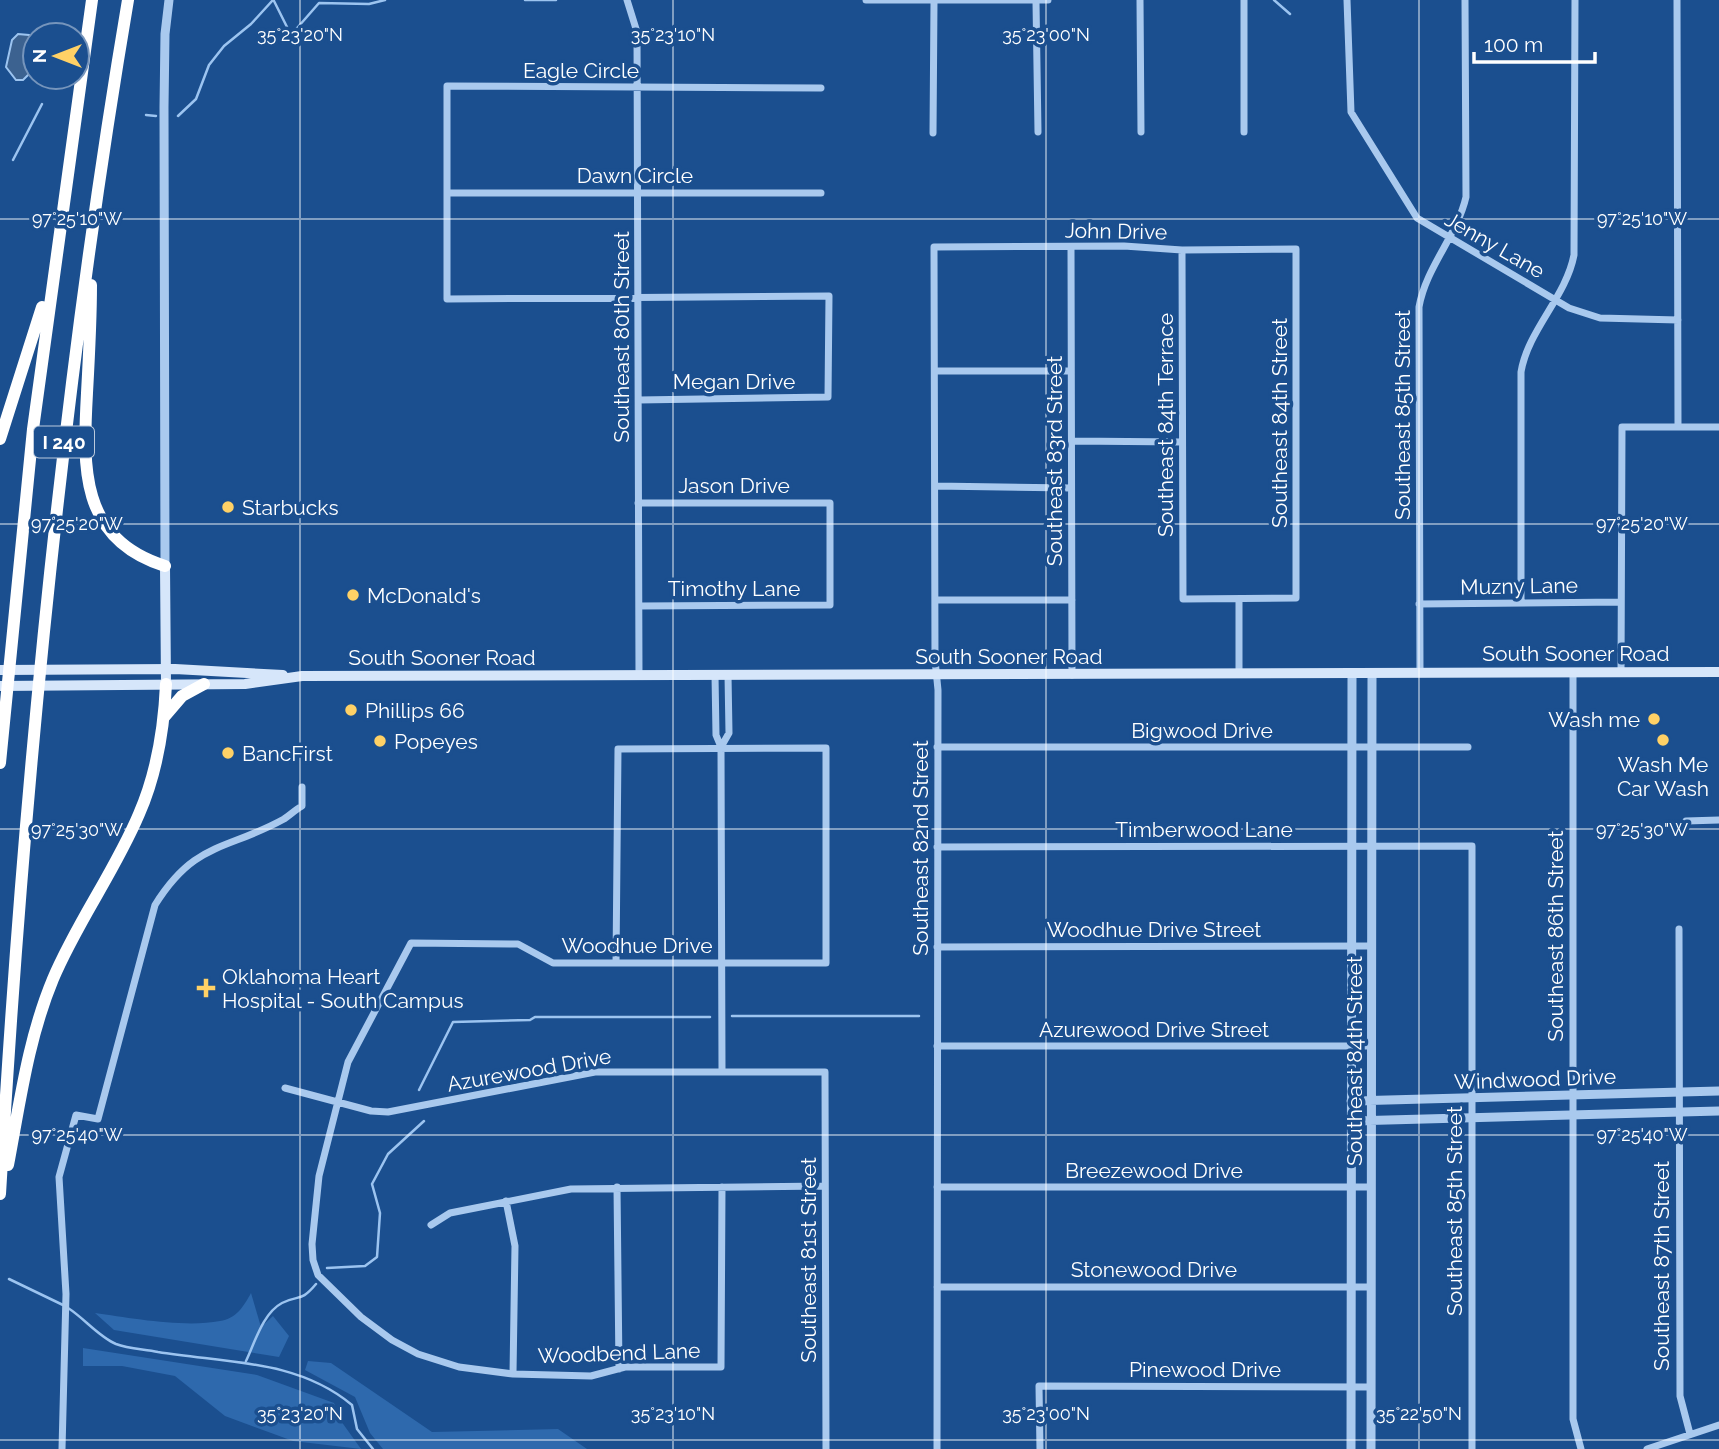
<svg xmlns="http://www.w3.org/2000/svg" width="1719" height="1449" font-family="Raleway,sans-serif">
<rect width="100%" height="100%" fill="#1b4f8f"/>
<!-- green -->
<path fill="#2e69ad" d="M251,1293L261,1327L273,1316L289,1336L279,1357L114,1330L95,1313C130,1318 185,1328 220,1321C236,1319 244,1306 251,1293Z
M83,1348L257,1375L334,1403L341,1421L361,1449L293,1441L225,1416L175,1376L122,1366H83Z
M308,1361L331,1363L432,1432L558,1429L587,1449H383L370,1433L355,1397L305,1370Z"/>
<!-- water -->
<path fill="#3c6290" stroke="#9cc4f0" stroke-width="2" d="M18,34L29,35L35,40V68L23,80H16L6,67L12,40Z"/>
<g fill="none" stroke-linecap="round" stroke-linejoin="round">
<!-- stream -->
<path stroke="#9cc4f0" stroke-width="2.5" d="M525,0H556
M1274,0L1290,14
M274,1L291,35L319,3L369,4L385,0
M146,115L156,116
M178,116L196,99L209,65L224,46L251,24L273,0
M13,160L42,104
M732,1016H919
M419,1090L453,1022L530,1020L535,1017H710
M327,1268L365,1266L377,1257L380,1213L372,1184L388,1154L424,1121
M9,1279L63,1305
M68,1308C84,1318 99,1337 116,1344C129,1349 144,1349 158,1352C225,1363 297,1359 352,1405L357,1429L373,1449
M246,1361C255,1342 263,1313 282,1303C300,1294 300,1303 316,1284"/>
<!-- minor -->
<path stroke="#a9c9ee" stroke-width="7" d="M627,0L637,32L639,676
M866,0H1048
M1140,0L1141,132
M1347,0L1351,112L1417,218L1569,308L1600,318L1678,320
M1677,0L1678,427
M1036,2L1038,132
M1244,132V0
M933,133L934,2
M449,193H821
M1071,247L1072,675
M935,371H1071
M639,400L828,397L829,296L447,299V86L821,88
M1072,441L1182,442
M935,486L1071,488
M638,503H830V605L639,606
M935,600H1072
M1521,602V372C1528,330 1566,297 1574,255L1575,0
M1419,604L1620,602
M1420,673L1419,307C1426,267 1457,236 1466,197L1465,0
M1573,673V1419L1581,1449
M1621,673L1622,427H1719
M1239,674V601
M715,675L716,735L721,747L722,1071
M721,747L729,733L728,675
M937,747H1468
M1686,821L1719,820
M937,847L1472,846V1449
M1679,929L1680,1396L1690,1434
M937,947L1371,946
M616,963L618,749L826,748V963H553L518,944L411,943L348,1062L319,1176L312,1244L313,1260L318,1275L361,1317L392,1340L418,1354L459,1367L513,1374L591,1376L625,1367H721L722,1187
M937,1046H1371
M285,1088L371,1111L388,1112L595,1072H825L826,1449
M617,1187L619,1369
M937,1187H1371
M506,1201L515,1246L513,1374
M431,1225L450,1213L571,1189L825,1186
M937,1287H1371
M62,1449L66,1294L59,1177L76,1115L98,1119L155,905C195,841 226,851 284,819C290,815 295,810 302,806V787
M937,1449L938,690L935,660L934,247L1124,246L1182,250L1296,249V598L1183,599L1182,250
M1040,1449L1039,1386L1371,1387
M1647,1449L1719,1425"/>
<!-- tertiary -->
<path stroke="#a9c9ee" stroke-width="9" d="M165,566L164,107L165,34L169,0
M1351,1101L1719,1091
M1351,1121L1719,1111
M1351,1449L1352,673
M1371,1449L1372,673"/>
<!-- secondary -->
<path stroke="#d6e6fa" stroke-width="10" d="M165,566L166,684
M0,670L175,669L283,675
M0,686L245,684L302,676L1719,672"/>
<!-- motorway -->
<path stroke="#fff" stroke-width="12" d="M91,285C91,321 89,357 87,393C83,466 79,539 165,566
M0,439L42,307
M164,717L182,696L204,684
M0,763L33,429L92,0
M8,1165C20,1102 28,1039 53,979C77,922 115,871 139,814C157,773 164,729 166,684
M0,1194C23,794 61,395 128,0"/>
</g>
<!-- ticks -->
<path fill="none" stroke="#fff" stroke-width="2" stroke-opacity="0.45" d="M300,0V1449M673,0V1449M1046,0V1449M1419,0V1449M0,219H1719M0,524H1719M0,829H1719M0,1135H1719M0,1440H1719"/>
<!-- markers -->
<g fill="#ffd166" stroke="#1b4f8f" stroke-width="2.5">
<circle cx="228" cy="507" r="7"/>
<circle cx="353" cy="595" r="7"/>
<circle cx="351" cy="710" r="7"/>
<circle cx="1654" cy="719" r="7"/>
<circle cx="1663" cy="740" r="7"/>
<circle cx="380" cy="741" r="7"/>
<circle cx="228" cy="753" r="7"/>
<path d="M202.5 977.5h7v7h7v7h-7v7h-7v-7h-7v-7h7z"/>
</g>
<g text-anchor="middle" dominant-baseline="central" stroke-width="7" stroke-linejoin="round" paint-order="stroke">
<!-- shield labels -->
<rect fill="#1b4f8f" stroke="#bbcadd" stroke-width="2" x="34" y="426.5" width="60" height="31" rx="5"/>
<g font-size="19" font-weight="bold" fill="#fff">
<text x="64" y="442">I 240</text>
</g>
<!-- street labels -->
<g font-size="21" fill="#fff" stroke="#1b4f8f">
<text x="581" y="70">Eagle Circle</text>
<text x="635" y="175">Dawn Circle</text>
<text transform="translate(1116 231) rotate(1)">John Drive</text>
<text transform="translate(1495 245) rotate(30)">Jenny Lane</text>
<text transform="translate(621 337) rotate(-90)">Southeast 80th Street</text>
<text x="734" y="381">Megan Drive</text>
<text transform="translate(1402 415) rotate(-90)">Southeast 85th Street</text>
<text transform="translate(1279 423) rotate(-90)">Southeast 84th Street</text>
<text transform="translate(1165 425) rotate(-90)">Southeast 84th Terrace</text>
<text transform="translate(1054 461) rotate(-90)">Southeast 83rd Street</text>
<text x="734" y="485">Jason Drive</text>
<text transform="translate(1519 586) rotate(-1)">Muzny Lane</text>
<text x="734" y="588">Timothy Lane</text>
<text x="1576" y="653">South Sooner Road</text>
<text x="1009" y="656">South Sooner Road</text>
<text x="442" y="657">South Sooner Road</text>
<text x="1202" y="730">Bigwood Drive</text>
<text x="1204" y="829">Timberwood Lane</text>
<text transform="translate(920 848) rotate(-90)">Southeast 82nd Street</text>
<text x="1154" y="929">Woodhue Drive Street</text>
<text transform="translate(1555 936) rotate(-90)">Southeast 86th Street</text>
<text x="637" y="945">Woodhue Drive</text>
<text x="1154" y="1029">Azurewood Drive Street</text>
<text transform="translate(1354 1061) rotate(-90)">Southeast 84th Street</text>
<text transform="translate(529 1070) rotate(-10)">Azurewood Drive</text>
<text transform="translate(1535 1079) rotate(-2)">Windwood Drive</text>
<text x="1154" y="1170">Breezewood Drive</text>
<text transform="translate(1454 1211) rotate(-90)">Southeast 85th Street</text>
<text transform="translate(808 1260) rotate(-90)">Southeast 81st Street</text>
<text transform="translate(1661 1266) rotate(-90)">Southeast 87th Street</text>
<text x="1154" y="1269">Stonewood Drive</text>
<text transform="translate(619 1353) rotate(-2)">Woodbend Lane</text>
<text x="1205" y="1369">Pinewood Drive</text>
</g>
<!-- poi labels -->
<g font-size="21" fill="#fff" stroke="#1b4f8f" text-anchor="start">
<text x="242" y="507">Starbucks</text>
<text x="367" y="595">McDonald's</text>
<text x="365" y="710">Phillips 66</text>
<text x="1640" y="719" text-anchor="end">Wash me</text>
<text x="394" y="741">Popeyes</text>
<text x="242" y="753">BancFirst</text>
<text x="1663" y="764" text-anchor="middle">Wash Me<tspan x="1663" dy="24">Car Wash</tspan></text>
<text x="222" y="976">Oklahoma Heart<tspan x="222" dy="24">Hospital - South Campus</tspan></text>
</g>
</g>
<g font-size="18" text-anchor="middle" fill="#fff" stroke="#1b4f8f" stroke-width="7" stroke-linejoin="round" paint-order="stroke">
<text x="300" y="41">35°23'20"N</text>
<text x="673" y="41">35°23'10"N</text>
<text x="1046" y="41">35°23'00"N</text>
<text x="1642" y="225">97°25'10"W</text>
<text x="77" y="225">97°25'10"W</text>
<text x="1642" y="530">97°25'20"W</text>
<text x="77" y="530">97°25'20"W</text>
<text x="1642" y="836">97°25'30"W</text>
<text x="77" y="836">97°25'30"W</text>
<text x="1642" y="1141">97°25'40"W</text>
<text x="77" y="1141">97°25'40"W</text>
<text x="300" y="1420">35°23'20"N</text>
<text x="673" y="1420">35°23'10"N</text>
<text x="1046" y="1420">35°23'00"N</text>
<text x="1419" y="1420">35°22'50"N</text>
</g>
<!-- north arrow -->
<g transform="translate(56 56) rotate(270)"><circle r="33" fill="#1b4f8f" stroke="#7695bc" stroke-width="2"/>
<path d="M0-5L12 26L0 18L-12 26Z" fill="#ffd166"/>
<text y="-10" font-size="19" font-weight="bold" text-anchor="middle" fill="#ffffff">N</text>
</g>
<!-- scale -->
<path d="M1474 52v10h121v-10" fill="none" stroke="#ffffff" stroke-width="3.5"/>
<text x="1484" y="52" font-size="21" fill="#ffffff" stroke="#1b4f8f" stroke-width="5" paint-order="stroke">100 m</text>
</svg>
